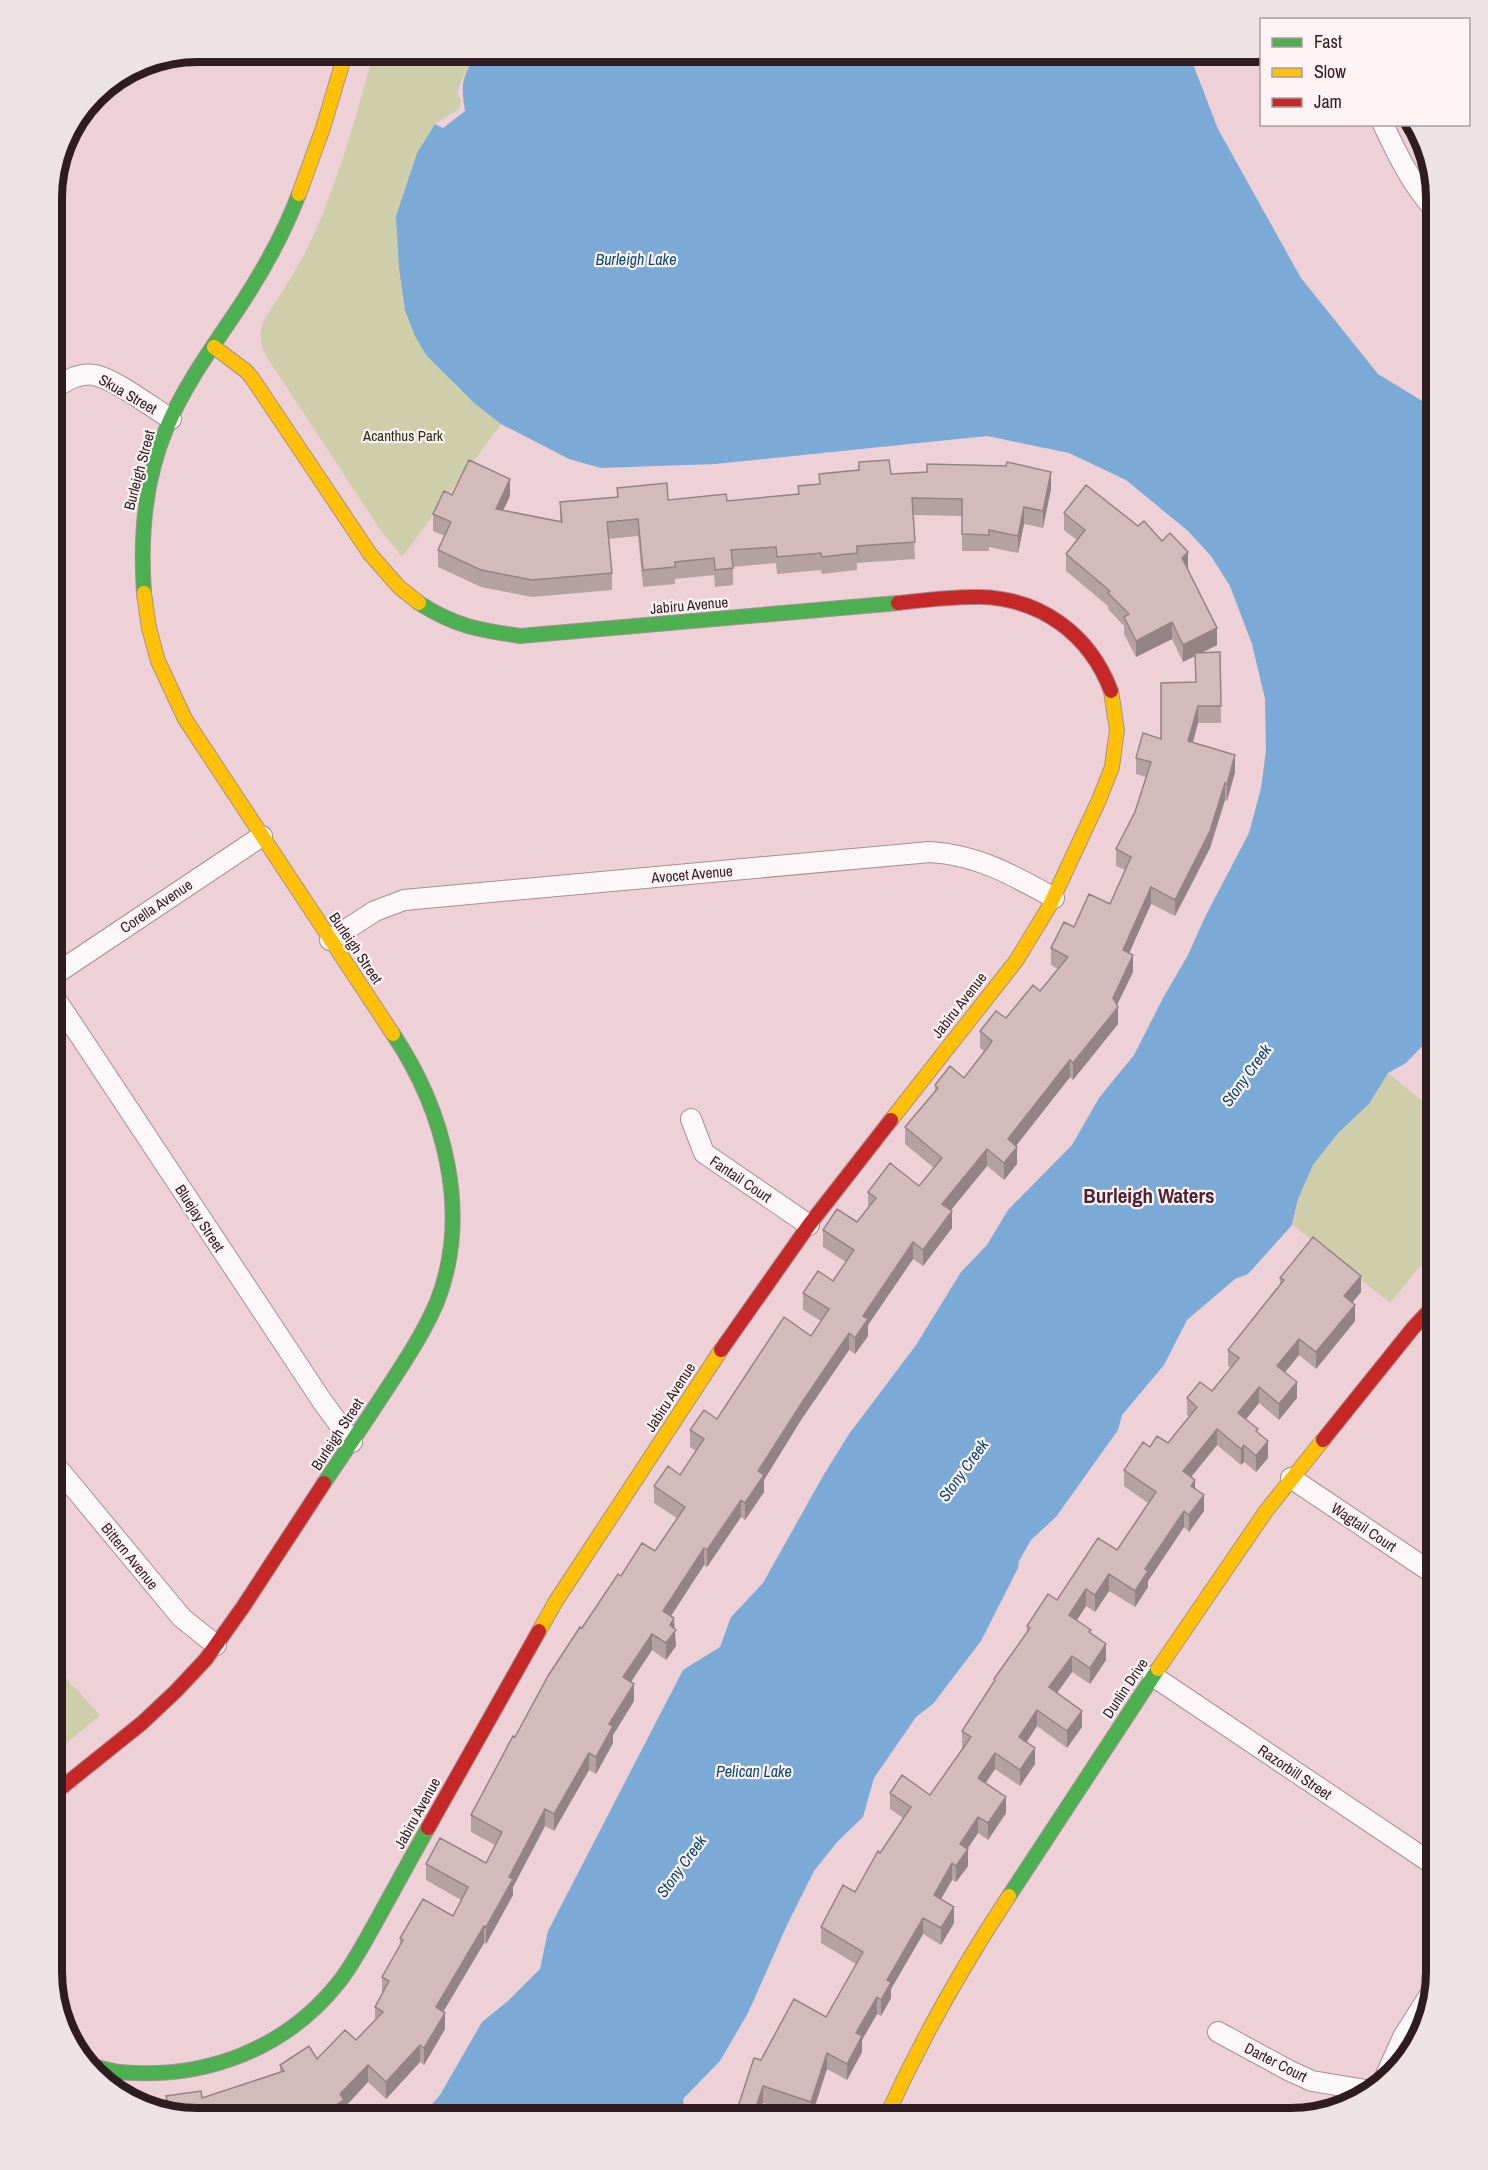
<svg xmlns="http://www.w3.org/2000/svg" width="1488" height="2170" font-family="'Archivo Narrow',sans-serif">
<rect width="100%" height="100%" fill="#eed1d7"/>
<!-- park -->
<path fill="#ceceaa" d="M374,51H478L463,77L457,94L461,100L459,109L435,124L417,153L396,216L453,383L475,404L501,424L402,557L379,528L266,356C260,343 258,332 265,318C278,298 292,277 304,255C336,192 355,120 374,51Z
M1388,1073L1437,1113V1246L1390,1303L1293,1225L1298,1199L1313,1165L1339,1132L1369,1104Z
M51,1662L100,1715L51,1756Z"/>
<!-- water -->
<path fill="#7caad6" d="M478,51H1188L1218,129L1301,278L1378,374L1437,410V1031L1406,1063L1388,1073L1369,1104L1339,1132L1313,1165L1298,1199L1292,1225L1248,1274L1235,1279L1187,1320L1164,1365L1122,1415L1118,1430L1056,1517L1031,1540L1019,1561L1018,1568L981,1641L933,1704L916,1717L874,1778L863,1817L837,1842L814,1871L787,1925L748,2013L720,2061L683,2099L686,2119H419L440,2095L482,2022L508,2001L540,1969L548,1931L683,1670L720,1647L731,1617L763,1583L823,1476L849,1434L916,1345L961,1272L987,1245L1008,1210L1072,1145L1099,1098L1134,1055L1163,998L1188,955L1205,917L1249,833L1261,788L1266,751L1265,699L1252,644L1230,586L1211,556L1188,531L1126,480L1069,453L987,436L715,464L601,468L569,459L501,424L475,404L426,355L415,336L405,310L399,268L396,216L417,153L435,124L443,128L465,111C460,81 463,77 478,51Z"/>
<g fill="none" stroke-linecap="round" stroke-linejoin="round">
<!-- street casing -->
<g stroke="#a59094" stroke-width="22">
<path id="street" d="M1383,124C1398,156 1413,187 1437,212
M51,390C64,382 79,372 94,375C114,378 153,408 171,419
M330,940L375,911L404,900L930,852C978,855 1013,875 1054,898
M51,977L262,836
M51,992L322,1401L352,1442
M691,1119L704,1153L809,1225
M51,1460L182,1618L216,1645
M1291,1478L1437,1576
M1153,1676L1437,1867
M1218,2032L1290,2071L1312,2081L1372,2091
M1385,2077L1403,2037L1432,1991"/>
</g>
<!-- fast casing -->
<g stroke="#a59094" stroke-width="16">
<path id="fast" d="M144,593C140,536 144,480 167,427C185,384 214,345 240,306C263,271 284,233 299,194
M419,603C455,626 478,630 520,636L898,603
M324,1483C347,1449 370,1415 392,1381C409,1355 425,1330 437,1302C472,1213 444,1110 393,1034
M1009,1896L1158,1669
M89,2065C99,2067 110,2071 120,2072C205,2080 286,2049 339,1982C354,1963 365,1941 377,1920C394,1889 411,1858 428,1828"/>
</g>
<!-- slow casing -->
<g stroke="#a59094" stroke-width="16">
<path id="slow" d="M299,194L323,128L346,51
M214,347L246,371L252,378L370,554L399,587L419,603
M144,593L149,628L158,661L185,719L393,1034
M891,1120L1016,961L1049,907L1099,800L1112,767L1117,730L1111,691
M539,1631L556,1601L721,1350
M1158,1669L1266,1511L1323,1440
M885,2119C920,2042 962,1967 1009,1896"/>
</g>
<!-- jam casing -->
<g stroke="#a59094" stroke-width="16">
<path id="jam" d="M898,603C925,600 953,596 981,597C1042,599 1090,635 1111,691
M721,1350L809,1225L891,1120
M1323,1440L1413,1328L1426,1314L1437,1307
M51,1796L142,1723L176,1691L206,1659L243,1607L324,1483
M428,1828L539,1631"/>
</g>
<!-- street -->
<use href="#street" stroke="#fcf8f9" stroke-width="20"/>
<!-- fast -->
<use href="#fast" stroke="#4caf50" stroke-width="14"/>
<!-- slow -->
<use href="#slow" stroke="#ffc107" stroke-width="14"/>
<!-- jam -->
<use href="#jam" stroke="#c62828" stroke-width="14"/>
</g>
<!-- wall -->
<path fill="#b5a1a2" d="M859,462L891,474L1051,489L1043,528L1024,524L1018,553L989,547V551H962V516L913,515L915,559L857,563V570L822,574L821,570L777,574L776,563L733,567V585L715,587L714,575L675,579V584L643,587L638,536L608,539L612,573V590L532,597L481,587L438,567V550L445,536L433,531V514L452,495L510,496L503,510L560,521V502L617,497V488L668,500L727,501L798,494V486L819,484V474L859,470Z
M1064,513L1188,569L1187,570L1217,645L1201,653L1220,652L1221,723H1198L1193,743L1235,772L1227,801L1225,800L1210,848L1175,916L1151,904L1129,953L1133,972L1117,1005L1118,1024L1073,1080L1070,1077L1016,1146L1017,1164L1004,1180L987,1166L951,1210L952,1228L923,1266L913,1259L868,1325V1336L855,1354L849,1350L801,1420L764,1480V1492L745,1520L741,1517L707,1567L704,1565L671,1616L674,1629L676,1646L666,1660L652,1650L631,1682L634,1701L613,1735V1743L596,1774L589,1770L554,1831L545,1826L513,1887V1895L486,1944L484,1943L443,2012L445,2029L424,2065L420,2062L386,2099L368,2082L344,2108V2116L166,2101V2096L202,2098L280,2072V2065L317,2059L356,2040L375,2020V2007L382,1994V1977L400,1945V1938L453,1916L461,1900L426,1880V1864L486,1863L495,1845L471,1832V1815L515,1737L582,1628L621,1576L655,1551L678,1519L654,1503V1486L680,1475L696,1451L690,1447V1430L717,1419L811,1336L821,1321L803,1310V1293L833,1281L846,1262L823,1247V1230L857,1222L868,1208V1192L919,1186L934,1168L905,1144V1127L935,1091V1085L964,1078L984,1051L980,1048V1031L1006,1018L1040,991L1058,969L1051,965V948L1074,927L1110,904L1125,870L1116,866V849L1135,812L1146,777L1136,774V758L1161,739L1196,682L1195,656L1183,662L1172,639L1136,657L1124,634V626L1108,609V606L1066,571V554L1077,540L1064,530Z
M1437,1070V1103L1429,1096V1079Z
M1280,1278L1361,1292L1352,1303L1355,1321L1316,1369L1299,1355L1285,1372L1297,1398L1279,1420L1259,1403L1246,1419L1258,1433L1268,1458L1256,1472L1244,1462L1241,1465L1217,1445L1191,1477L1204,1511L1189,1532L1184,1527L1148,1581V1587L1135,1607L1109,1591L1095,1612L1086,1606L1077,1620L1091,1633L1106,1660L1090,1684L1072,1672L1057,1693L1082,1727L1067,1748L1037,1726L1026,1742L1035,1764L1020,1786L995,1769L986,1783L1006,1813L988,1840L978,1833L967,1849L968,1866L956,1882L952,1880L941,1899L954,1923L941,1945L923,1934L891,1989V1998L881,2016L877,2014L862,2040V2052L847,2080L827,2069L811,2118L763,2103L761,2060L826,2017L856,1964L821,1943V1927L855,1892L903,1818L890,1809V1793L930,1795L963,1748L962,1747V1731L994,1683V1679L1027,1632V1626L1057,1600L1117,1550L1148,1503L1124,1486V1470L1150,1447L1168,1443L1189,1417L1187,1415V1398L1212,1391L1231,1368L1228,1366V1350L1280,1284Z"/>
<!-- shaded-wall -->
<path fill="#948384" d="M1051,472V489L1043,528V511Z
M510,479V496L496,526V509Z
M1024,507V524L1018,553V536Z
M1188,552V569L1182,575V558Z
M1172,622V639L1136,657V641Z
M1217,628V645L1183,662V645Z
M1198,706V723L1188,758V741Z
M1235,755V772L1227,801V784Z
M1225,783V800L1210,848L1175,916V900Z
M1151,887V904L1123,967V950Z
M1133,955V972L1114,1011L1118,1007V1024L1073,1080V1063L1113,998Z
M1070,1060V1077L1008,1156V1139Z
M1017,1147V1164L1004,1180V1163Z
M987,1149V1166L942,1221V1204Z
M952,1211V1228L923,1266V1250Z
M913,1242V1259L868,1325V1336L855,1354V1338L863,1316Z
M1361,1276V1292L1344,1313V1296Z
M1355,1305V1321L1316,1369V1352Z
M849,1333V1350L801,1420L764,1480V1492L745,1520V1503L758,1471L801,1404Z
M1299,1339V1355L1277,1382V1366Z
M1297,1382V1398L1279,1420V1404Z
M1259,1387V1403L1238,1429V1413Z
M1217,1429V1445L1183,1487V1471Z
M1268,1441V1458L1256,1472V1456Z
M1244,1445V1462L1241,1465V1449Z
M1195,1480V1496L1191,1486Z
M1204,1495V1511L1189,1532V1515Z
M741,1500V1517L707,1567V1550Z
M1184,1511V1527L1148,1581V1587L1135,1607V1591L1145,1569Z
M704,1548V1565L663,1628V1611Z
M1109,1574V1591L1095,1612V1595Z
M1086,1589V1606L1069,1632V1615Z
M674,1618L676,1646L666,1660V1643L670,1625Z
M652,1634V1650L623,1694V1677Z
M1106,1644V1660L1090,1684V1668Z
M1072,1656V1672L1049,1704V1687Z
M634,1684V1701L613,1735V1743L596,1774V1757L609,1724Z
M1037,1710V1726L1019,1754V1737Z
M1082,1711V1727L1067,1748V1731Z
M1035,1748V1764L1020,1786V1770Z
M589,1753V1770L554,1831V1814Z
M995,1753V1769L978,1794V1778Z
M1006,1797V1813L988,1840V1823Z
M545,1809V1826L513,1887V1895L486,1944V1927L509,1877Z
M978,1817V1833L960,1860V1844Z
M968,1849V1866L956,1882V1866Z
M952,1863V1880L934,1911V1895Z
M954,1907V1923L941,1945V1928Z
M923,1918V1934L891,1989V1998L881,2016V2000L887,1980Z
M484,1926V1943L436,2024V2007Z
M877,1997V2014L862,2040V2052L847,2080V2064L856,2033Z
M445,2013V2029L424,2065V2048Z
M420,2045V2062L386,2099V2082Z
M827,2053V2069L811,2118V2102Z
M368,2065V2082L344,2108V2116L340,2119H314L340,2094Z
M763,2086V2103L758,2119H752Z"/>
<!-- building -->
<path fill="#d3bbbc" stroke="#948384" stroke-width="1.5" d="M469,460L510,479L496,509L562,522L560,502L618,497L617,488L667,483L668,500L726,494L727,501L799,494L798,486L820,484L819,474L859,470V462L889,460L891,474L927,472V464L1006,466L1007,462L1051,472L1043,511L1024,507L1018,536L989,530V535L962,534V499L912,498L915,542L857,546V553L822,557L821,553L777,557L776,547L731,550L733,568L715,570L714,558L675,562V567L643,570L638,519L607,522L612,573L532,580L481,570L438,550L451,522L433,514L444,491L452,495Z
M1086,485L1138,526L1144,521L1162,541L1170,533L1188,552L1182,558L1217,628L1183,645L1172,622L1136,641L1124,617L1129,614L1108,593L1110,591L1066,554L1085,530L1064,513Z
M1220,652L1221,706H1198L1188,741L1235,755L1227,784L1225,783L1210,831L1175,900L1151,887L1123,950L1133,955L1113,998L1118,1007L1073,1063L1070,1060L1008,1139L1017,1147L1004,1163L987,1149L942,1204L952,1211L923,1250L913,1242L863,1316L868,1319L855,1338L849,1333L801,1404L758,1471L764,1475L745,1503L741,1500L707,1550L704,1548L663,1611L674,1618L670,1625L676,1630L666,1643L652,1634L623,1677L634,1684L609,1724L613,1726L596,1757L589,1753L554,1814L545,1809L509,1877L513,1879L486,1927L484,1926L436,2007L445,2013L424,2048L420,2045L386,2082L368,2065L340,2094L344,2100L314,2119H189L118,2095L167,2101L166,2096L201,2091L202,2098L284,2071L280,2065L309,2046L317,2059L345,2030L356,2040L383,2012L375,2007L389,1981L382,1977L403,1940L400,1938L423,1899L453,1916L468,1887L426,1864L440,1838L486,1863L502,1832L471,1815L513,1736L515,1737L548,1676L580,1627L582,1628L618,1574L621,1576L642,1543L655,1551L685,1507L654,1486L668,1466L680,1475L704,1439L690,1430L704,1410L717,1419L784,1317L811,1336L829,1309L803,1293L818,1271L833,1281L854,1250L823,1230L837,1209L857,1222L876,1198L868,1192L890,1163L919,1186L942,1158L905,1127L938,1088L935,1085L950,1066L964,1078L988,1047L992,1041L980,1031L996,1011L1006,1018L1033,985L1040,991L1068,957L1051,948L1064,922L1074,927L1089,894L1110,904L1131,857L1116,849L1135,812L1151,762L1136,758L1143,733L1161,739V683L1196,682L1195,653Z
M1437,1070V1086L1429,1079Z
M1313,1237L1361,1276L1344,1296L1355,1305L1316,1352L1299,1339L1277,1366L1297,1382L1279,1404L1259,1387L1238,1413L1258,1429L1256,1431L1268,1441L1256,1456L1244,1445L1241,1449L1217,1429L1183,1471L1195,1480L1191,1486L1204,1495L1189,1515L1184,1511L1145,1569L1148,1571L1135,1591L1109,1574L1095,1595L1086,1589L1069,1615L1091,1630L1089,1632L1106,1644L1090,1668L1072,1656L1049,1687L1082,1711L1067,1731L1037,1710L1019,1737L1035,1748L1020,1770L995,1753L978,1778L1006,1797L988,1823L978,1817L960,1844L968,1849L956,1866L952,1863L934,1895L954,1907L941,1928L923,1918L887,1980L891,1982L881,2000L877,1997L856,2033L862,2036L847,2064L827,2053L811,2102L763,2086L752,2119H734L754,2058L761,2060L794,1999L826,2017L863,1952L821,1927L843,1885L855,1892L878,1851L880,1853L911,1807L890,1793L902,1775L930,1795L971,1737L962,1731L995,1680L994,1679L1030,1628L1027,1626L1048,1594L1057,1600L1098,1538L1117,1550L1156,1492L1124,1470L1143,1442L1150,1447L1157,1436L1168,1443L1197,1407L1187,1398L1200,1382L1212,1391L1239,1358L1228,1350L1284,1280L1280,1278Z"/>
<g text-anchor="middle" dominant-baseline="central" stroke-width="4.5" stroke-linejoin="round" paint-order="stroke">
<!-- street labels -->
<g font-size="15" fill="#2f1c20" stroke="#fef3f5">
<text transform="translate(128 394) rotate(30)">Skua Street</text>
<text transform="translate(139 470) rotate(-75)">Burleigh Street</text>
<text transform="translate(689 605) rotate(-5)">Jabiru Avenue</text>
<text transform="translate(692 874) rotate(-5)">Avocet Avenue</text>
<text transform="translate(156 906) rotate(-34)">Corella Avenue</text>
<text transform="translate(356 948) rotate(56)">Burleigh Street</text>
<text transform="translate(959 1005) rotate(-52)">Jabiru Avenue</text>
<text transform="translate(741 1179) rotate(34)">Fantail Court</text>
<text transform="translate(200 1218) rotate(57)">Bluejay Street</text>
<text transform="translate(670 1397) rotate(-57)">Jabiru Avenue</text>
<text transform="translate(337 1434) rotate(-57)">Burleigh Street</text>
<text transform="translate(1364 1527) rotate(34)">Wagtail Court</text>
<text transform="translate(130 1556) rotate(51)">Bittern Avenue</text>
<text transform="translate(1125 1688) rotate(-56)">Dunlin Drive</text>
<text transform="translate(1295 1772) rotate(34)">Razorbill Street</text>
<text transform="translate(417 1813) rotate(-61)">Jabiru Avenue</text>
<text transform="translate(1276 2062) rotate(27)">Darter Court</text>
</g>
<!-- park labels -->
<g font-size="15" fill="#28330e" stroke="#fef3f5">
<text x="403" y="435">Acanthus Park</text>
</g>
<!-- water labels -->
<g font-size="16" font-style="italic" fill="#0a486f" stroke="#fef3f5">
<text x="636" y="259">Burleigh Lake</text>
<text transform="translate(1246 1075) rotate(-54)">Stony Creek</text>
<text transform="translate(963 1470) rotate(-54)">Stony Creek</text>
<text x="754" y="1771">Pelican Lake</text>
<text transform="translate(681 1866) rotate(-54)">Stony Creek</text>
</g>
<!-- district labels -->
<g font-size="21" font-weight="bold" fill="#4d232f" stroke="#fef3f5">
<text x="1149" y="1195">Burleigh Waters</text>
</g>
</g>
<!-- crop -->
<path d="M0 0H1488V2170H0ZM198 62H1290A136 136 0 0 1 1426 198V1972A136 136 0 0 1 1290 2108H198A136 136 0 0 1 62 1972V198A136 136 0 0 1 198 62Z" fill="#ede2e4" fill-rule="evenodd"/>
<path fill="none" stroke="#2f1c20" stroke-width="8" d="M198 62H1290A136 136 0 0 1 1426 198V1972A136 136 0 0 1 1290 2108H198A136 136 0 0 1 62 1972V198A136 136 0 0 1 198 62Z"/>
<!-- legend -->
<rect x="1260" y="18" width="210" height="108" fill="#fef3f5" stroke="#ab9da0" stroke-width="1.5"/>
<rect x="1272" y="38" width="30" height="9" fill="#4caf50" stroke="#ab9da0" stroke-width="1.5"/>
<text x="1314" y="48" font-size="18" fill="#2f1c20">Fast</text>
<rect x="1272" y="68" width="30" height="9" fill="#ffc107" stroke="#ab9da0" stroke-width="1.5"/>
<text x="1314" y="78" font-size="18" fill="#2f1c20">Slow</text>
<rect x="1272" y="98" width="30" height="9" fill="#c62828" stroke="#ab9da0" stroke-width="1.5"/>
<text x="1314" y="108" font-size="18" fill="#2f1c20">Jam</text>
</svg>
